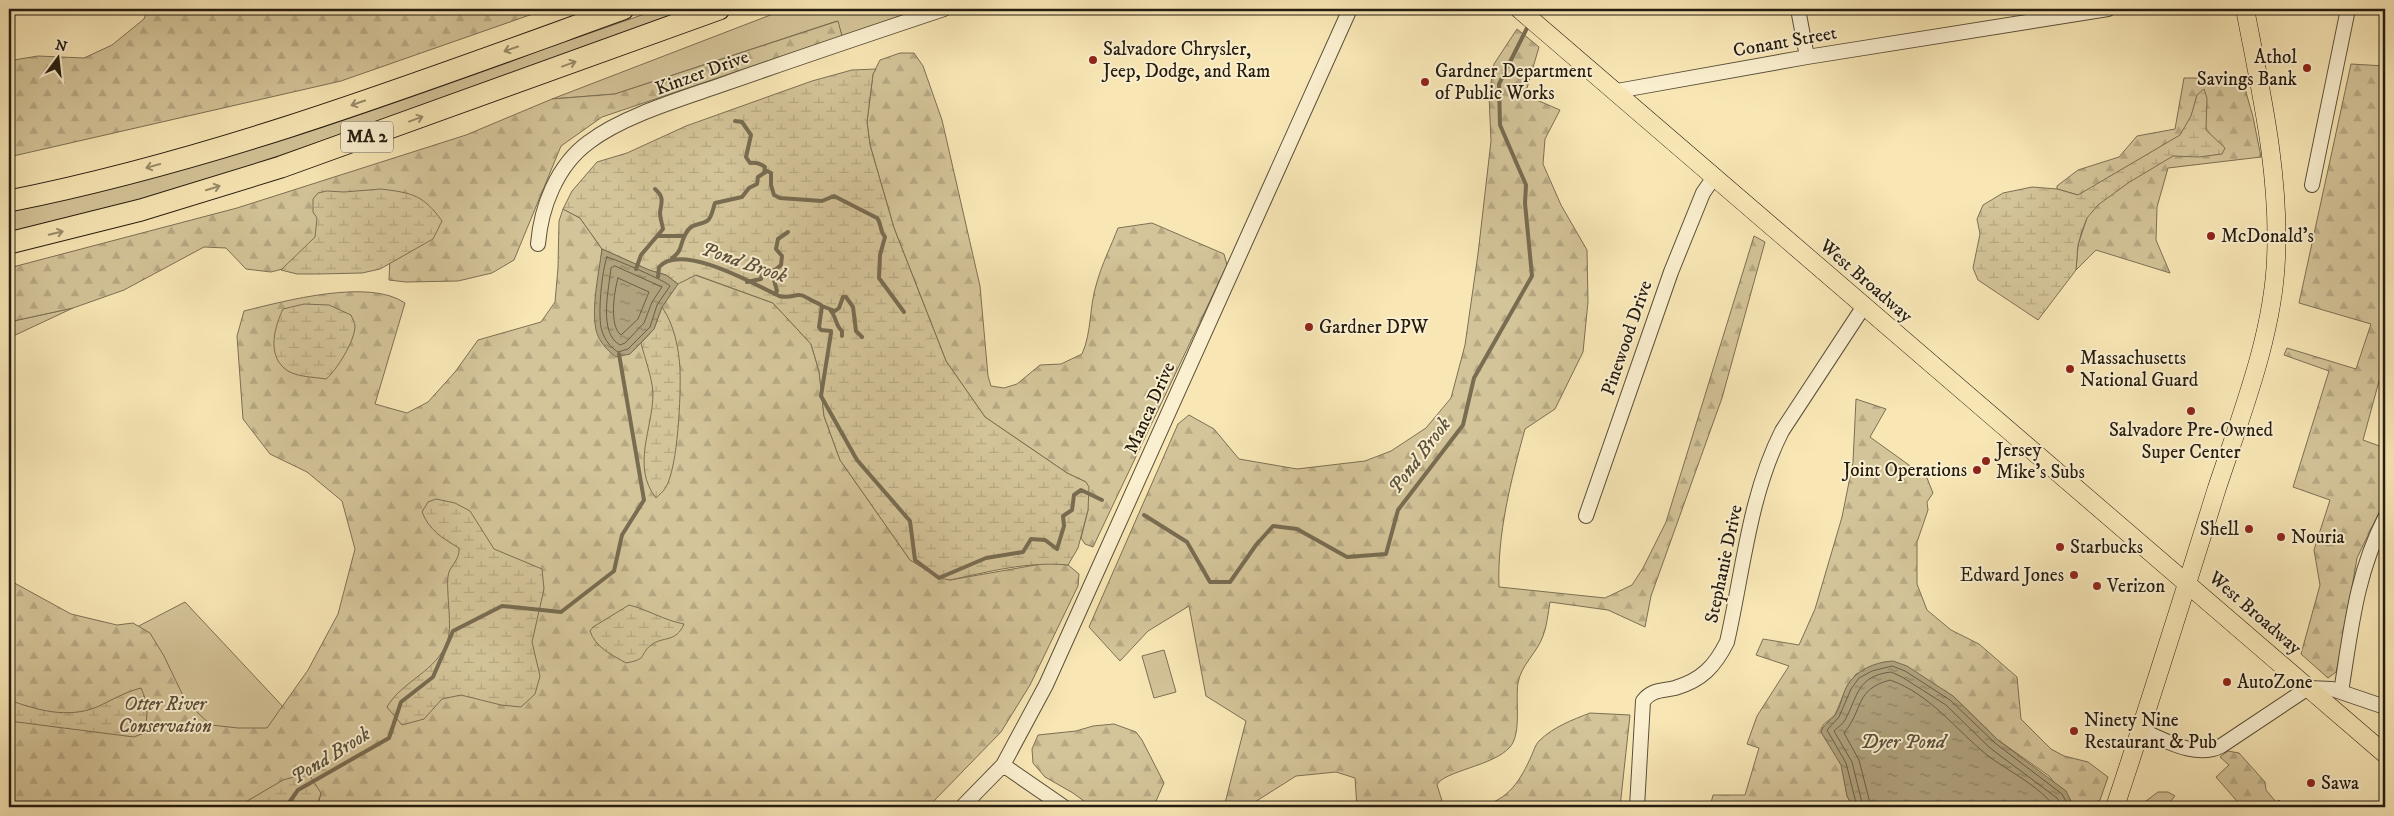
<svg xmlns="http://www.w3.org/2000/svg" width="2394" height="816" font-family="'IM FELL DW Pica',serif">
<defs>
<pattern id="forest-firs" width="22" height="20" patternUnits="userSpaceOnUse" patternTransform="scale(1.25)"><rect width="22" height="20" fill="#d4c499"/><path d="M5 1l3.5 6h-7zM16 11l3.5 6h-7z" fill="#b6a883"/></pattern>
<pattern id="wetland-marsh" width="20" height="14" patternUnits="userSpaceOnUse" patternTransform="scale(1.25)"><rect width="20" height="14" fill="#d4c499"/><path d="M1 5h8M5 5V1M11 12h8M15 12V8" fill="none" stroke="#b6a883"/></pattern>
<pattern id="water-ripples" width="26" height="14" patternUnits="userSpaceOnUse" patternTransform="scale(1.25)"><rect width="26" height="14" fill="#b0a27d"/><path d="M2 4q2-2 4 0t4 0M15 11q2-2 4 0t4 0" fill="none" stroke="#8f8365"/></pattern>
</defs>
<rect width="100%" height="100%" fill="#f8e7b5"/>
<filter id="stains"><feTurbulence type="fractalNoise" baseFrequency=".004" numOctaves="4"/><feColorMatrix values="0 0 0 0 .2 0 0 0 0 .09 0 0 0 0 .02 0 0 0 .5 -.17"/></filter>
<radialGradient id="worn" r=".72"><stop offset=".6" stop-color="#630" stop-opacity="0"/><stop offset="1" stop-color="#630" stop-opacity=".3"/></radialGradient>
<!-- green -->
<path fill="#d4c499" stroke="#7c7054" d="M659,9H701L252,165L154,196L9,232V209L527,55Z
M786,9H920L842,36L837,21L615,94L552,99Z
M73,308L9,338V322Z
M185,602L374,804L367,807H9V659L106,643Z
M1164,650L1176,692L1154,698L1142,656Z
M2158,792H2168L2175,796L2169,803L2172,807H2138Z"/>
<!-- forest -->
<path fill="url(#forest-firs)" stroke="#7c7054" d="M148,9H547L341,81L9,157V77L14,60L38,56L84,58L112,45L144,19Z
M838,21L842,36L602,117L561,146L514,260L492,273L458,281L406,282L389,280L390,257L315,238L298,265L271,272L246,269L226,248L204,247L124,290L73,308L9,322V268L237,208L466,135L552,99L615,94Z
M1517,29L1539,47L1525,95L1560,110L1545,139L1543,164L1561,205L1587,250L1588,302L1583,352L1555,409L1525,429C1511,480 1497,534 1499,587L1605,598L1632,585L1643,568L1666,522L1754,236L1765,242L1722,398L1651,596L1645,627L1608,610L1550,602C1548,613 1547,626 1543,636C1537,653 1521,665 1518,683C1515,701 1522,733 1510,747C1494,766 1443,771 1437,785L1443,804L1454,807H1357L1355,778L1336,772L1296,776L1247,807H1224L1246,721L1206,696L1189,606L1148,631L1120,661L1089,627L1178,424L1189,415L1214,429L1239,459L1297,469L1365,461L1391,451L1426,428L1451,398L1465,345L1478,254L1491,141L1489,95L1494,64Z
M900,53H914L923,66L942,120L980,286L988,376L991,386L1004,388L1017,384L1040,365L1061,364L1082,354C1092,332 1089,306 1097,282C1102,264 1111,246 1118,228L1152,223L1224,254L1227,265L1093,547L1085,544L1081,538L1088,510L1086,482L1067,473L985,417L946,361L894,228L870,145L867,122L873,74L880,60Z
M2351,64L2385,66V359L2363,440L2385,448V500L2357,558L2340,656L2336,672L2328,678L2301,654L2320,585L2314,550L2330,500L2293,487L2329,371L2284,355L2287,348L2356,369L2371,324L2299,303Z
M2184,78H2242L2253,117L2261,157L2168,168L2157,207L2156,240L2170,273L2096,250L2076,270L2078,245L2087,218L2078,195L2057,189V186L2078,170L2119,157L2137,136L2175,129Z
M563,209L580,218L602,249L596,303L630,354L654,329L662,307L679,282L695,275L773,303L811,344L819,371L824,416L840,460L910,560L950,580L1047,563L1068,565L1079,574L1078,586L1030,685L1001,732L928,807H317L321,793L250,801L237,807H9V580L71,614L117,625L133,623L150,633L164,656L186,702L211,725L238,728H267L308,670L338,614L355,549L342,501L307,472L270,454L243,419L237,336L244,311C285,301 369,278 405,303L375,404L407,413L428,402L455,372L478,340L541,322L555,302L558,268L559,221Z
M1856,399L1886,409L1870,437L1927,478L1933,493L1927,502L1928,510L1917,542V584L1927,610L1951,630L1979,644L2017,677L2021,719L2051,749L2064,756L2088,762L2108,777L2100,800L2085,807H2074L2049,776L1998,740L1953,696L1885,662L1856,674L1847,686L1835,715L1823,725L1821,732L1842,765L1847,796L1853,807H1710L1713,795H1745L1759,748L1747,744L1757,716L1789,666L1756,655L1763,639L1799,645L1815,609L1842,517L1853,462Z
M1590,713L1630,715L1620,807H1475C1505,803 1518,785 1530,759C1533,753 1535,745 1539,741C1553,727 1572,720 1590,713Z
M1114,724L1136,732L1142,740L1164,783L1156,801L1142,807H1092L1073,793L1045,777L1033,763L1032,749L1038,735L1076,731L1093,726Z
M2228,751L2239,753L2265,782L2266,790L2276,802L2279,800L2285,807H2242L2216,777L2229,765L2220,757Z"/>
<!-- wetland -->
<path fill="url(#wetland-marsh)" stroke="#7c7054" d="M876,69L873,74L867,122L870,145L894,228L946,361L985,417L1067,473L1086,482L1089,487L1088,510L1078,548L1068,565C1028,561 988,572 950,580L939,578L910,560L840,460L824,416L819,371L811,344L773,303L696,275L678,284L666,275L649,270L602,249L580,218L563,209L572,191L597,162L627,153L686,126L812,81L852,70Z
M2204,89L2207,98L2206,130L2225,148L2222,154L2199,157L2173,156L2128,183L2098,205L2087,218L2082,231L2078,245L2076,270L2038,320L1978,280L1973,268L1980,234L1977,219L1983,205L2003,193L2032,187L2057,189L2078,195L2180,135L2191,116L2197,95Z
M381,189C413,193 423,195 442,221L433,239L380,269L362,273L318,274H297L281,270L315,237L317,218L313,212V199L318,193L327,191L344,192Z
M304,304L329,305L351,315C352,318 355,323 355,326C355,341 336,371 326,379C314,377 293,377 284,368C267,353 275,326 283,309Z
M662,307C674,324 679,349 680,369C681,395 678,466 666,487C664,491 659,495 656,498C631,466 653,429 653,393C652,377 645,359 641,343L654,329Z
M436,499L455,503L470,511L494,549L542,569L544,589L532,642L540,676L535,694L521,707L501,705L461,695L442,699L424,719L402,725L387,707C402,681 437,671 447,642C453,628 446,594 448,576C449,566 460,561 459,548C442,538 429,530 422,512L428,502Z
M629,605C649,610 663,620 684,624C676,643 663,636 651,645C639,655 648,659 626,663C612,655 595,647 590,631L593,627Z
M141,688C149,706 148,714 144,733L134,737L9,721V700C37,710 67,719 97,707C112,700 125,692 141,688Z
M308,773L321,793L317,807H237L283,780Z"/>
<!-- water -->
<path fill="url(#water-ripples)" stroke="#786c51" d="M602,249L649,270L666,275L678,284L662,307L654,329L630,354L616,357C607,350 599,342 596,330C591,308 599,272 602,249Z
M1893,661L1907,666L1953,696L1998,740L2066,791L2074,807H1853L1847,796L1841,765L1821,732C1824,723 1830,722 1835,715C1841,707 1842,695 1847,686C1856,670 1875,662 1893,661Z"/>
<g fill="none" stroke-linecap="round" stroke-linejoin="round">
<!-- shore -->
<path stroke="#6a5f46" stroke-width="1" d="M607,257C615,259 666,281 670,286L657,305L650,327L628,349L618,352C610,347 605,340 602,331C597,318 602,269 607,257Z
M615,266L662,287L652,302L644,323L625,343L620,345C598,333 609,289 611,268Z
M618,278L649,292L638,319L621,335C609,326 614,292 618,278Z
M1857,807L1846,763L1827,730L1839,717L1851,689L1859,678L1872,671L1892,666L1905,671L1950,700L1995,743L2062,794L2069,807
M1863,807L1852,762L1834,731C1838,727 1843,724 1845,720C1858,696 1857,676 1891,672L1902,677L1946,705L1990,748L2057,798L2063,807
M1871,807L1859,760L1844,733C1864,709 1854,690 1890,680C1930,694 1955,729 1987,755C2005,769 2043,788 2054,807"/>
<!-- stream -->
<path stroke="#786c51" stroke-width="4" d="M735,121L742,122L751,135L746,157L750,163C756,162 760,163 765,167L764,173
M657,236H684
M672,258C682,252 680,244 685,235C691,222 699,226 707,221C712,218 713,208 715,203L742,197L749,188L757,184L758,177L767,171L771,173V185L774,195L780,198L822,201L834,196L877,218C882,224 879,230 885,237L880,255L879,278L904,312
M636,269L641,255L663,229C662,223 660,218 660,212C662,201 664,197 655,189
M658,277L659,267C681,242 754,284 779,296C797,300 794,289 811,300C816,303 818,302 822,306L819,327L821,330L831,331V333L821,396L857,460L910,521L915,560L939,578L986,558L1023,552L1031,539L1045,540L1057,549L1064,526L1063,516L1072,510L1074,495L1081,490L1102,500
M747,282L761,279L762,274L766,270H775L781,265L782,256L776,249L778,239L788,232
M775,293L777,291L772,273L775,270
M822,306L835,311L839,308L843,297H846L853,307L856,331L862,337
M831,311C837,318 835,325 842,331V336
M1144,515L1187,542L1210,582H1230L1256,545L1273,526L1297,529L1347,557L1386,554L1398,510L1463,425L1474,378L1532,276L1525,203L1526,185L1500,125L1499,84L1529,24
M286,807L298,790L389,738L401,702L433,677L453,631L502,606L561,612L614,571L622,535L644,500L619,354"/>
<!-- minor casing -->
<g stroke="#5a4f39" stroke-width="16">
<path id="minor" d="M1798,9L1807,57
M1617,91L1807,57L2108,9
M2312,185L2348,9
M538,244C541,207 557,165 589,142C623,116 681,99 721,85C795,59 869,34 944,9
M1586,516L1671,272L1703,193L1714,177
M2341,692C2351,630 2356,574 2385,518
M2141,730C2165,740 2196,759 2221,746L2308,688L2332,689L2385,707
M1003,765L1064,807
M962,807L1003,765L1046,685L1350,9
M1637,807L1643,701C1652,689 1663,691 1675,688C1702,680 1715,666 1727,642C1743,572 1749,496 1782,431L1864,306"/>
</g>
<!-- major casing -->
<g stroke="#251c10" stroke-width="19">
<path id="major" d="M1519,9L2385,754
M2115,807C2150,702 2183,597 2216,491C2240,418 2273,336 2276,259C2280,174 2261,92 2245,9"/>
</g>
<!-- highway casing -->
<g stroke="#251c10" stroke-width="23">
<path id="highway" d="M9,201C220,159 421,82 623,9
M9,243L141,210L281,167L719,9"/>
</g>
<!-- minor -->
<use href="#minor" stroke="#faefcf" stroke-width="14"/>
<!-- major -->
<use href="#major" stroke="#f8e7b5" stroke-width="18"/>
<!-- highway -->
<use href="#highway" stroke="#f8e7b5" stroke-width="21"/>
</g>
<!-- one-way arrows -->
<defs><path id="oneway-shaft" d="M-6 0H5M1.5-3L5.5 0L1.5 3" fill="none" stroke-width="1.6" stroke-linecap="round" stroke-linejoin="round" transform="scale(1.25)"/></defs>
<g stroke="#998c6b">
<use href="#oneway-shaft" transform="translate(511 49) rotate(161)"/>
<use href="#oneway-shaft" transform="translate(569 64) rotate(-20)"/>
<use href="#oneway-shaft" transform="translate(358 103) rotate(161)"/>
<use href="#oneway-shaft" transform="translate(416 119) rotate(-20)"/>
<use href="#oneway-shaft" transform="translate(153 166) rotate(165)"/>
<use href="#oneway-shaft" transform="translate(213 188) rotate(-17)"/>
<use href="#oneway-shaft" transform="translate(56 233) rotate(-13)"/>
</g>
<!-- markers -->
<g fill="#8f2418" stroke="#faefcf" stroke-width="2">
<circle cx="1093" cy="60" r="5"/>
<circle cx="2307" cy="68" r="5"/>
<circle cx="1425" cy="82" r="5"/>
<circle cx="2211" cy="236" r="5"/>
<circle cx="1309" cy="327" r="5"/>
<circle cx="2070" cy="369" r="5"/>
<circle cx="2191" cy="411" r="5"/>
<circle cx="1986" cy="461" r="5"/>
<circle cx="1977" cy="470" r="5"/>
<circle cx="2249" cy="529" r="5"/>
<circle cx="2281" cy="537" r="5"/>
<circle cx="2060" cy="547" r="5"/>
<circle cx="2074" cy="575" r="5"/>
<circle cx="2097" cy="586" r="5"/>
<circle cx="2227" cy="682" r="5"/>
<circle cx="2074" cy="731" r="5"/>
<circle cx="2311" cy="783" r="5"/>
</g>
<g text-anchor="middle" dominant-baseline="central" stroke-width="4" stroke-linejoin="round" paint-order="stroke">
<!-- shield labels -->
<rect fill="#faefcf" stroke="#655b49" stroke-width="1" x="341" y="121.5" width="52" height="31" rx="4"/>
<g font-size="18" font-weight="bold" fill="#251c10">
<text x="367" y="137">MA 2</text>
</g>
<!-- street labels -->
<g font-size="19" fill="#251c10" stroke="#faefcf">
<text transform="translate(1785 42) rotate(-10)">Conant Street</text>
<text transform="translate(702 73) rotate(-20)">Kinzer Drive</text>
<text transform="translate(1866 281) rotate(41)">West Broadway</text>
<text transform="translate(1627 338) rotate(-71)">Pinewood Drive</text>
<text transform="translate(1150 408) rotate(-66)">Manca Drive</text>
<text transform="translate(1724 564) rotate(-78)">Stephanie Drive</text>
<text transform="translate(2255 613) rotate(41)">West Broadway</text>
</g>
<!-- poi labels -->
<g font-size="19" fill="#251c10" stroke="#faefcf" text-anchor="start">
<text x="1103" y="49">Salvadore Chrysler,<tspan x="1103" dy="22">Jeep, Dodge, and Ram</tspan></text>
<text x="2297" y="57" text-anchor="end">Athol<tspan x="2297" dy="22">Savings Bank</tspan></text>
<text x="1435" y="71">Gardner Department<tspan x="1435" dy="22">of Public Works</tspan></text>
<text x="2221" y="236">McDonald's</text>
<text x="1319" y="327">Gardner DPW</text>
<text x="2080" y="358">Massachusetts<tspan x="2080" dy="22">National Guard</tspan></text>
<text x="2191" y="430" text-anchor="middle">Salvadore Pre-Owned<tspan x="2191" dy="22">Super Center</tspan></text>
<text x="1996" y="450">Jersey<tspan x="1996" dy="22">Mike's Subs</tspan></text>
<text x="1967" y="470" text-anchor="end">Joint Operations</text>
<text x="2239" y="529" text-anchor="end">Shell</text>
<text x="2291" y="537">Nouria</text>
<text x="2070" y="547">Starbucks</text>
<text x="2064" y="575" text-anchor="end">Edward Jones</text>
<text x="2107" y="586">Verizon</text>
<text x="2237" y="682">AutoZone</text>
<text x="2084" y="720">Ninety Nine<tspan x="2084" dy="22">Restaurant &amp; Pub</tspan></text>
<text x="2321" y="783">Sawa</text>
</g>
<!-- park labels -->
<g font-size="19" font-style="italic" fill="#5a4e39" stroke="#faefcf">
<text x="165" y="704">Otter River<tspan x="165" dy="22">Conservation</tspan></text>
</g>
<!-- water labels -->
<g font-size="20" font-style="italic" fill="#5d523c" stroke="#faefcf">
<text transform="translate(744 263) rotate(19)">Pond Brook</text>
<text transform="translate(1420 456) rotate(-53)">Pond Brook</text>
<text x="1903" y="742">Dyer Pond</text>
<text transform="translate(331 756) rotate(-32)">Pond Brook</text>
</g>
</g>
<!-- margin -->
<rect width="2394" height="816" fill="none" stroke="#f8e7b5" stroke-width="30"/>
<rect x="10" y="10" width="2374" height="796" fill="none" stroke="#251c10" stroke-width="2.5"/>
<rect x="15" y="15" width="2364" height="786" fill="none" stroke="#251c10"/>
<!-- north arrow -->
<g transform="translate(58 58) rotate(15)" stroke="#faefcf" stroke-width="4" paint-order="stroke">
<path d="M0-4L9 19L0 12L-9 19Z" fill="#251c10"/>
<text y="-8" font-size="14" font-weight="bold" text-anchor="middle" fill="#251c10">N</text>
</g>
<rect width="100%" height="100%" filter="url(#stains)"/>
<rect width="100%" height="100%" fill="url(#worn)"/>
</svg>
